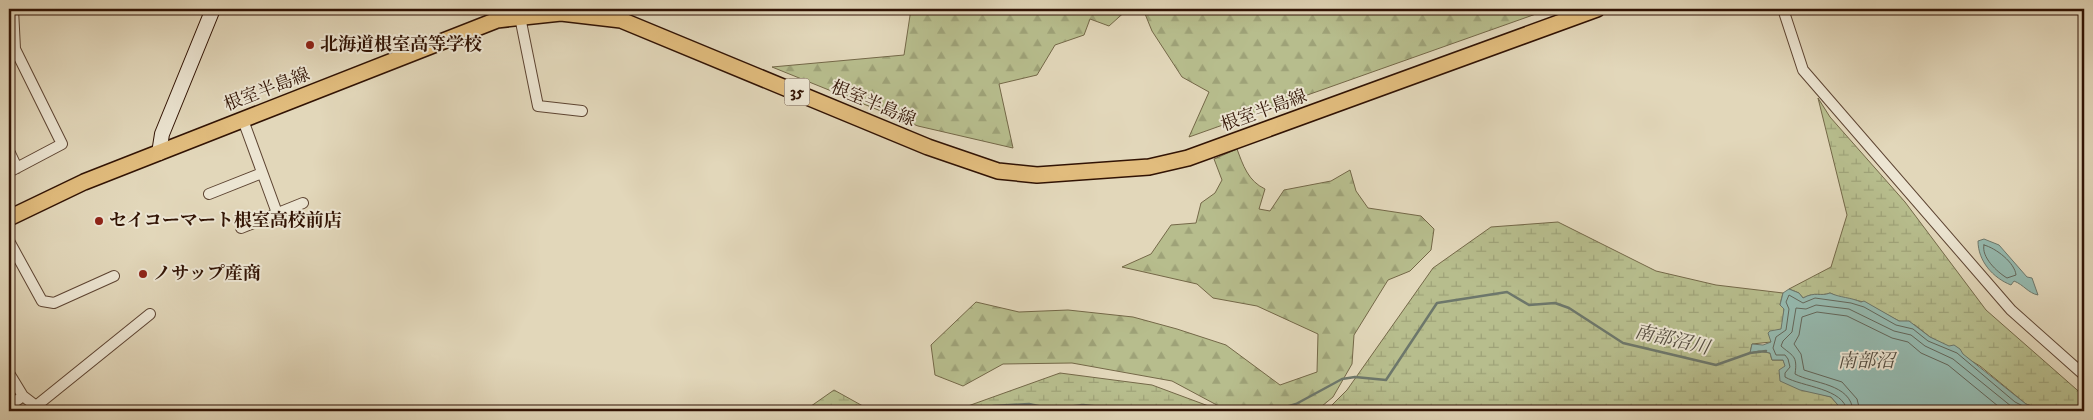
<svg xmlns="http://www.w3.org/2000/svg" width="2093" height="420" font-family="'IM FELL DW Pica','Noto Serif JP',serif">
<defs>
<pattern id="forest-firs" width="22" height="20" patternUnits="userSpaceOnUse" patternTransform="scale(1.25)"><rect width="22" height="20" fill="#b7bd8d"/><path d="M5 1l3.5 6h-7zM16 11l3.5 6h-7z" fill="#9ea278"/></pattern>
<pattern id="wetland-marsh" width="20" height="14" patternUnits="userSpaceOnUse" patternTransform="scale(1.25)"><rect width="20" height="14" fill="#b7bd8d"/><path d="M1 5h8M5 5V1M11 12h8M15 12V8" fill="none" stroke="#9ea278"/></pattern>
</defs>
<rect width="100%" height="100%" fill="#e2d7ba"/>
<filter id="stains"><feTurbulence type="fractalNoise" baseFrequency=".004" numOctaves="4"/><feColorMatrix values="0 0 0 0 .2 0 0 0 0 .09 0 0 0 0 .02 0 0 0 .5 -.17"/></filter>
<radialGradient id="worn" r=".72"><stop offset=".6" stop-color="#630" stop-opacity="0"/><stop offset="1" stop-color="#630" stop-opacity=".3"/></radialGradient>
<!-- forest -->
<path fill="url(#forest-firs)" stroke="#746848" d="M911,9H1128L1109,26L1090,19L1084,35L1055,45L1037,75L999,84L1013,148L918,126L772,67L904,55Z
M1143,9H1550L1189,137L1209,92L1182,77L1152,31Z
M1237,149C1243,165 1248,181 1265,189L1259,209L1270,211L1284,190L1331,181L1350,170L1356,191L1368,208L1421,216L1434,229L1431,250L1410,271L1388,280L1354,335L1352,364L1333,397L1316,411H1228L1172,381L1072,363L1003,364L963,386L935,375L931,345L976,302L1019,312L1068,310L1133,317L1177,329L1226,345L1280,385L1317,372L1318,334L1257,306L1213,298L1197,284L1122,267L1151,254L1171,225L1196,223L1201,203L1215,193L1222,180L1214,159Z"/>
<!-- wetland -->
<path fill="url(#wetland-marsh)" stroke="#746848" d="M1818,98L1830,117L1905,202L1986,310L2084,396V411H2046L2026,404L1980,366L1930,337L1915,325L1899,321L1864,302L1839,297L1830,293C1820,297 1816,291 1803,298L1799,293L1789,289L1831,267L1847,215Z
M1558,222L1656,271L1716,285L1783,293L1780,305L1784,308L1782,329L1775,331L1771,342L1752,344L1750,353L1759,351L1770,353L1772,360H1783L1796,387L1831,397L1843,411H1326L1347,390L1433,268L1491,227Z
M1060,373L1152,385L1222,411H954Z
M834,390L870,410L878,411H804Z"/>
<!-- water -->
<path fill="#95bab0" stroke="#6d776b" d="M1984,239L1999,245L2027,277L2032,278L2038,295C2028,293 2024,285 2014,281L2011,285C1993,278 1978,261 1978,241Z
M1789,289L1799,293L1803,298C1816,291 1820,297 1830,293C1841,298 1850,297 1861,302L1864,301L1899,321H1909L1930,337L1949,346L1954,345L1960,349L1963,354L2026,404L2046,411H1843L1831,397L1800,390L1780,381L1779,370L1785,366L1783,360H1772L1770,353L1759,351L1750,353L1752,344L1763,345L1771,342L1768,333L1770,331L1781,329L1784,309L1780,305L1783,293Z"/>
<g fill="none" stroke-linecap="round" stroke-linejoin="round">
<!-- shore -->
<path stroke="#63665a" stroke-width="1" d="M1984,245C1996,248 2015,263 2016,275L2007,278C1997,272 1981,257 1984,245Z
M1847,411C1844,388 1802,387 1785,377V373L1790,367L1788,359L1785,355H1776L1773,348L1776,337L1786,330L1789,309L1786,302L1789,295L1803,303L1815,298L1851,303L1864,307L1896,325L1913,329L1928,341L1957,353L2015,402L2033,411
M1853,411C1851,383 1813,384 1795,374C1798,355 1792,356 1781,346L1783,341L1792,332L1796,308L1806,309L1816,305L1849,309L1894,331L1911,335L1925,346L1953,359L2017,411
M1860,411L1857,399L1842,382L1804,370L1801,354L1794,344L1799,335L1802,317L1817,312L1847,316L1892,338L1908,342L1921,353L1948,365L2004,411"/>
<!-- stream -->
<path stroke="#6d776b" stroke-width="2.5" d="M983,411L993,406L1029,404L1052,409L1083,405L1120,409H1241L1263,411
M1272,411L1296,404L1342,379L1355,377L1386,380L1437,303L1507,292L1529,305L1555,303L1569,308L1623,343L1716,365L1750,353L1766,351"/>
<!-- street casing -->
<g stroke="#5d4432" stroke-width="12">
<path id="street" d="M1783,9L1803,70L2011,310L2084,375
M520,17L538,106L582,111
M243,120L277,213
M9,151L17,168
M9,172L62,144L15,49L13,9
M209,194L262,173
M241,228L303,203
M9,241L42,301L54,303L114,276
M9,373L23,396
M9,406L23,396L36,406L150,314"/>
</g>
<!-- secondary casing -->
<g stroke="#311304" stroke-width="16">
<path id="secondary" d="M159,153L162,134L213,9"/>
</g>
<!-- primary casing -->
<g stroke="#311304" stroke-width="18">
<path id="primary" d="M9,218L84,182L497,20L561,13L621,20L928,147L998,171L1037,175L1149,167L1188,158L1597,9"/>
</g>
<!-- street -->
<use href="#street" stroke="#ece5d2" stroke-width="10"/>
<!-- secondary -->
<use href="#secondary" stroke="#ece5d2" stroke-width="14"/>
<!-- primary -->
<use href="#primary" stroke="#e1bc7d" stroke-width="15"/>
</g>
<!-- markers -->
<g fill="#8f2418" stroke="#ece5d2" stroke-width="2">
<circle cx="310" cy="45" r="5"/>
<circle cx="99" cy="221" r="5"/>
<circle cx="143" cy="274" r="5"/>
</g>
<g text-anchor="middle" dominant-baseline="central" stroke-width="4" stroke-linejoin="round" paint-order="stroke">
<!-- shield labels -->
<rect fill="#ece5d2" stroke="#695242" stroke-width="1" x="784.5" y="78.5" width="25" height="27" rx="4"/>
<g font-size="16" font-weight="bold" fill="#311304">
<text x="797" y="92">35</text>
</g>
<!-- poi labels -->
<g font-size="18" font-weight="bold" fill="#311304" stroke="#ece5d2" text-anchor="start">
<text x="320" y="45">北海道根室高等学校</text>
<text x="109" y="221">セイコーマート根室高校前店</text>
<text x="153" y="274">ノサップ産商</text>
</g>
<!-- street labels -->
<g font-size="18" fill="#311304" stroke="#ece5d2">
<text transform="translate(267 90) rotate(-21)">根室半島線</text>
<text transform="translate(873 104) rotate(23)">根室半島線</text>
<text transform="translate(1264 111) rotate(-20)">根室半島線</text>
</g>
<!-- water labels -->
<g font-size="19" font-style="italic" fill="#544d40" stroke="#ece5d2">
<text transform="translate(1672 340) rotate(13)">南部沼川</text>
<text x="1866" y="361">南部沼</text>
</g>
</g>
<!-- margin -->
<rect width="2093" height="420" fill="none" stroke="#e2d7ba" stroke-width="30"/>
<rect x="10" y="10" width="2073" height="400" fill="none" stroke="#311304" stroke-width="2.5"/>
<rect x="15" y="15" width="2063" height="390" fill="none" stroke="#311304"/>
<rect width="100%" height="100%" filter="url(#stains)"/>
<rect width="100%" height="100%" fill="url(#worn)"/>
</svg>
